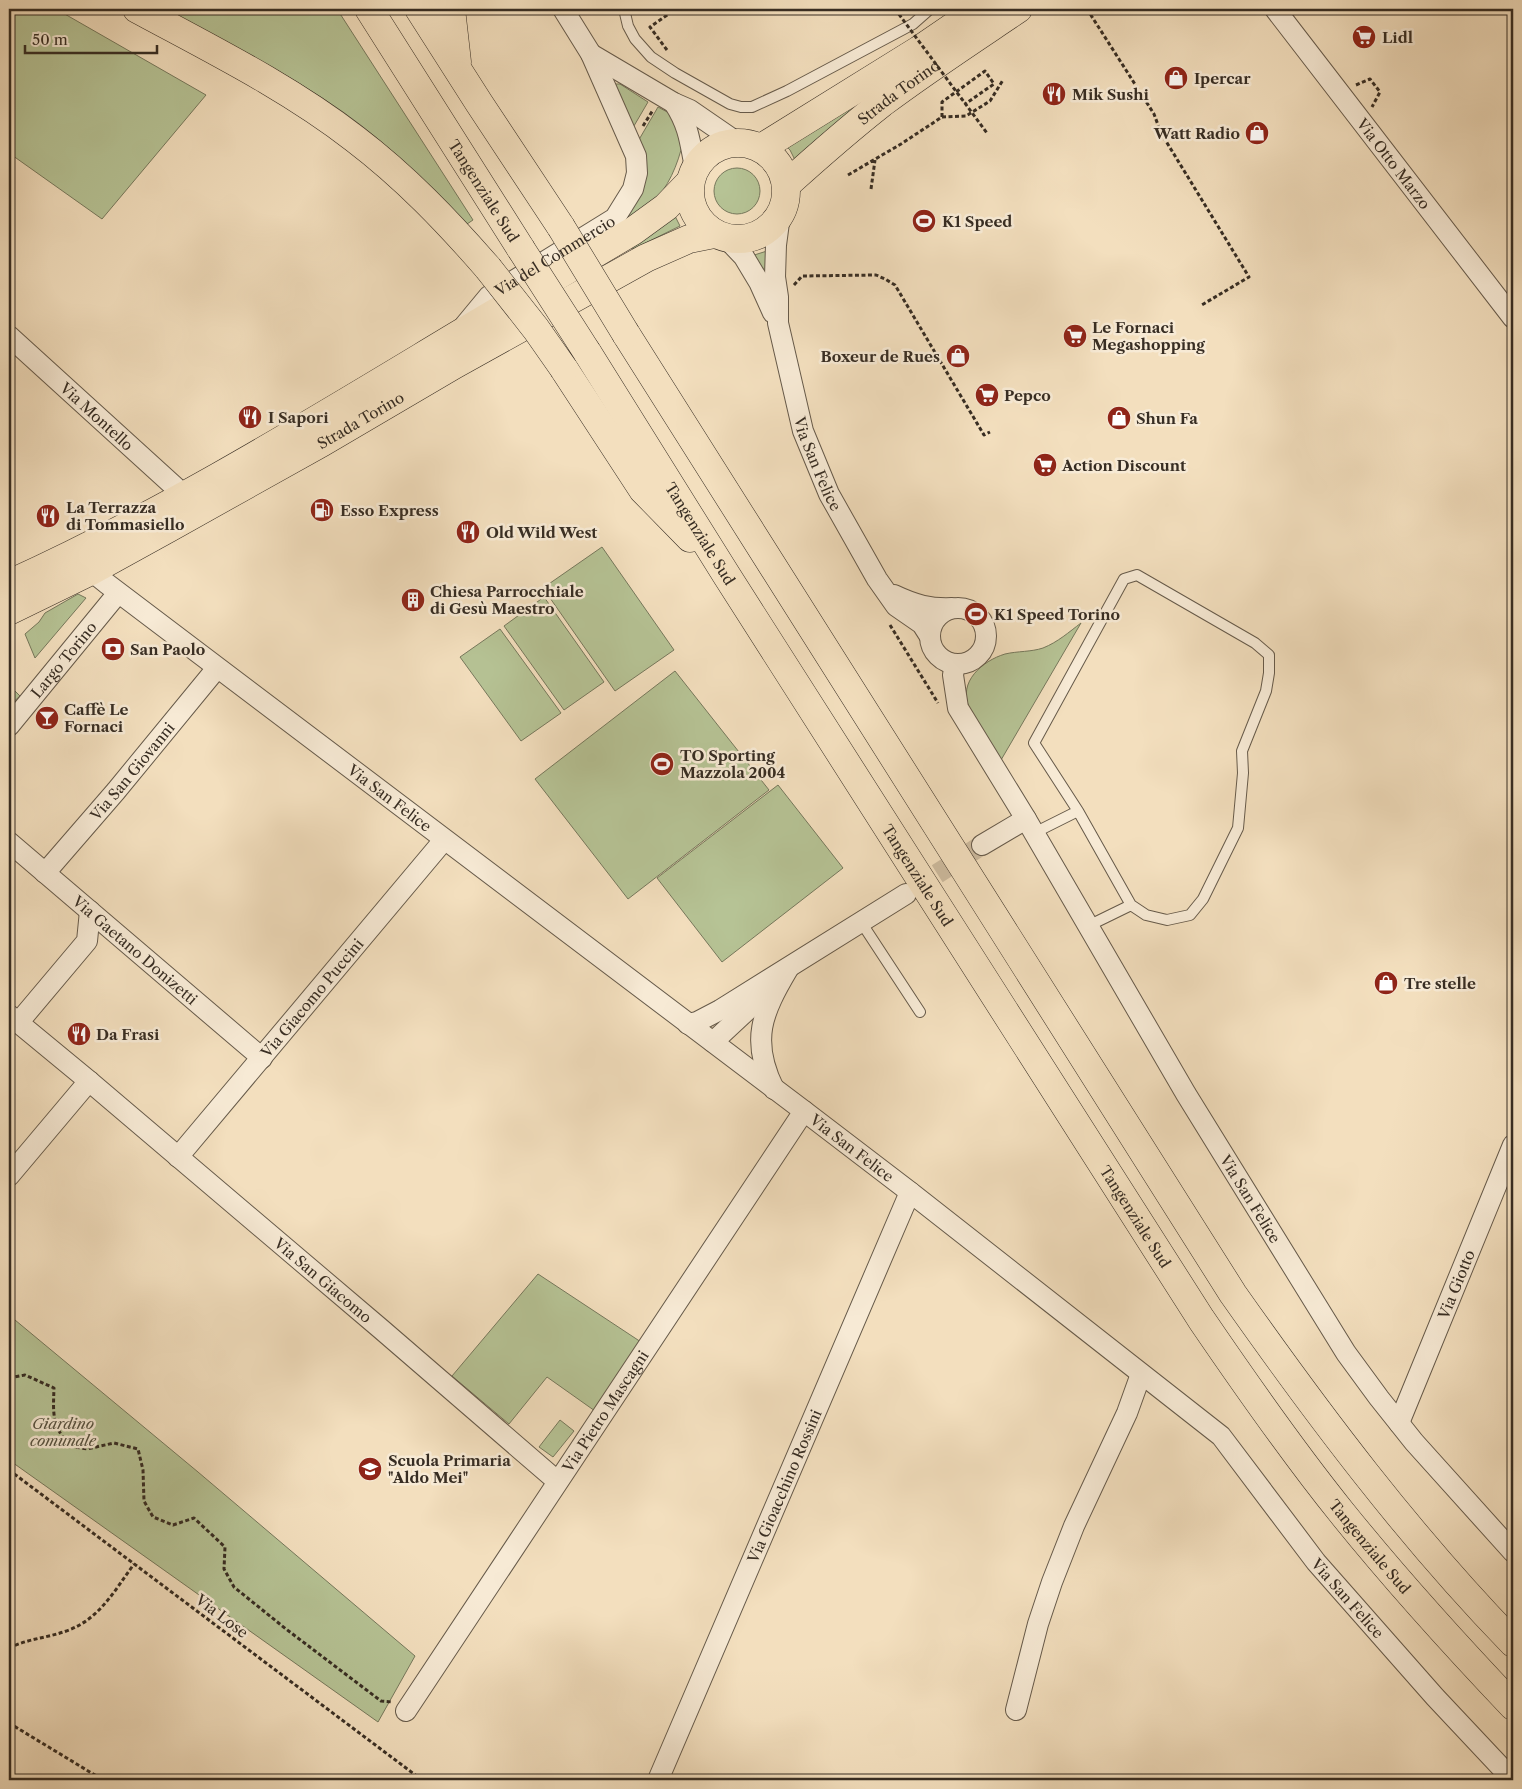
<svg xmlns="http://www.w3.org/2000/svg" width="1522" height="1789" font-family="'Libre Caslon Text',serif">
<rect width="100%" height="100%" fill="#f3dfbe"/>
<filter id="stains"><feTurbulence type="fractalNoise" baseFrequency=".004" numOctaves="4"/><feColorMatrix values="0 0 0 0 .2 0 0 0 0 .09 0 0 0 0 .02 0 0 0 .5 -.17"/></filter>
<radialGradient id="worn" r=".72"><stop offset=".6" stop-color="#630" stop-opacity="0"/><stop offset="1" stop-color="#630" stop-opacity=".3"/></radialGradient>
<!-- green -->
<path fill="#b6c395" stroke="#76785c" d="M9,9H56L206,95L102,219L9,153Z
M164,9H337L473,220L467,224C429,184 388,144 343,112C286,72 224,41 164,9Z
M997,9L795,160L790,150L784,144Z
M615,84H620L648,102L631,131L613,86Z
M658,107L669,113L683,142C678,164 668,189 651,204C644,209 634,213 627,218L637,143Z
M714 191a23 23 0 1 1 46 0a23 23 0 1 1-46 0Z
M674,214L680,226L633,249L630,244Z
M767,251V276L751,256Z
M602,547L674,650L615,691L543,588Z
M78,594L86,598L35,658L25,634L39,622L45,613Z
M544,597L604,682L564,710L504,626Z
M1081,623L1001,760C991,743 977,726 969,707C958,682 982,661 1005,654C1018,651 1031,652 1043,648C1058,642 1069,632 1081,623Z
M500,629L561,713L521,741L460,657Z
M675,671L769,790L628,899L535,779Z
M9,685L20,696L9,706Z
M778,785L843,868L722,962L657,878Z
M538,1274L641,1342L595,1411L547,1377L509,1424L452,1376Z
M9,1315L198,1472L415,1656L378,1722L9,1460Z
M560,1420L574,1431L553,1457L539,1447Z"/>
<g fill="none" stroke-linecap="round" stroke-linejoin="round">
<!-- street-tunnel -->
<path stroke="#cdbb9f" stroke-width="20" stroke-dasharray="20 10" stroke-linecap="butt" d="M912,890L982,845"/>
<!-- lane casing -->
<g stroke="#665a4a" stroke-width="12">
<path id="lane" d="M624,9L628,26L635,39L651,57L675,73L730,104L741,107H752L787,91L913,24L930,9
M1034,833L1078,811
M861,922L920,1012
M1088,926L1131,905L1146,915L1167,920L1190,915L1203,899L1238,828L1243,773L1242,751L1266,691L1269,673V655L1255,643L1137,575L1124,579L1034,743L1078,811L1131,905"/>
</g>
<!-- street casing -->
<g stroke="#665a4a" stroke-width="22">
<g id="street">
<path id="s1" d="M1275,9L1513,318"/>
<path d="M591,54L674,103L690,110L738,143"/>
<path d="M674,103C689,126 690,142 695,168"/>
<path id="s2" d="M780,215L776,245L775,277L778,297V323L803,431L829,494L877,579L896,606L922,624L929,635"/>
<path d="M727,239L744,257L759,282L773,313"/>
<path id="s3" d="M465,325L489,296L615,218L633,189L637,173L636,156L591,54L563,9"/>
<path id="s4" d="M9,336L175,487L183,497"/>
<path id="s5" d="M91,571L106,583L804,1111L910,1192L1221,1436L1316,1562L1435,1697L1513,1780"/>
<path d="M894,595C915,605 930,609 952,608"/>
<circle cx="958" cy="636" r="28"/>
<path id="s6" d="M955,664L953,675L958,708L1026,819L1186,1094L1346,1353L1379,1398L1414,1442L1513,1552"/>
<path id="s7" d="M9,726L118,593"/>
<path id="s8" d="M9,842L262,1058"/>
<path d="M982,845L1026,819"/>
<path id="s9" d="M45,873L116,791L217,668"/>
<path id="s10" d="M9,1015L89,1081L381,1329L557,1481"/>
<path d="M18,1023L87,941L90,911"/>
<path d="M688,1024L697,1022L720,1010L906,894"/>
<path d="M713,1042L773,986"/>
<path d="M774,1089C750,1040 762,1013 788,969"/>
<path id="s11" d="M178,1157L444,840"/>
<path d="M9,1176L89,1081"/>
<path id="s12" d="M1399,1423L1513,1145"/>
<path d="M1016,1710L1038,1624L1052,1582L1074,1526L1127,1413L1141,1374"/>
<path id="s13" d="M406,1711L804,1111"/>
<path id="s14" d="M658,1780L910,1192"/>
</g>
</g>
<!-- primary casing -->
<g stroke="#372d23" stroke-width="29">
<g id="primary">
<circle cx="738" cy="191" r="48"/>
<path d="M761,148L919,50L979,9"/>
<path id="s15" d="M786,185C817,157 849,129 882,103C926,70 972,40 1018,9"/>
<path d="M9,584C166,513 313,422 461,333C518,299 576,265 633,231L666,207L690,182"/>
<path id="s16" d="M9,611L91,571L169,528L321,443L454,365L646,258L689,239L714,234"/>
</g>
</g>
<!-- highway casing -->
<g stroke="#372d23" stroke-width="29">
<g id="highway">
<path d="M137,9C211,49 288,87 355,139C405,177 447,221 488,268"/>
<path id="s17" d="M369,9L521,249"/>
<path d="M419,9L479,103L561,227"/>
<path d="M451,9L457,62"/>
<path d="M626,334L1233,1294C1319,1416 1409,1536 1513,1643"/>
<path id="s18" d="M587,352L727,576L1201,1319C1246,1385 1292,1451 1342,1513C1396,1580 1454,1644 1513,1706"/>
<path d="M564,369L643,490L690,538"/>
</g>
</g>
<!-- path -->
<path stroke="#372d23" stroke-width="3" stroke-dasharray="4 2.5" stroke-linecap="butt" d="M1087,9L1154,114L1161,133L1249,277L1200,306
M667,50L650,27L676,9
M1356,85L1370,79L1380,92L1372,107
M942,117V102L985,71L994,84L965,104
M643,126L653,110
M848,175L901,144L942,117L966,116L990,101L1003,80
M871,189L875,160
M794,285L802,276L876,275L885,279L895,285L984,435L990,432
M890,625L938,703
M9,1378L25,1375L54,1388C53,1415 52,1424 69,1446L87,1449L114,1443L138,1449L143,1470L144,1501L153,1517L173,1525L194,1518L225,1547L224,1569L234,1587L286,1629L381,1701L392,1702
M9,1470L422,1780
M9,1648C30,1638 48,1638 69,1630C100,1618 115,1590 134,1564
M9,1723L103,1780"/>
<!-- lane -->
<use href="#lane" stroke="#f7ead5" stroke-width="10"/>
<!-- street -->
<use href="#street" stroke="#f7ead5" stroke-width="20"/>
<!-- primary -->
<use href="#primary" stroke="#f3dfbe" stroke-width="28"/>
<!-- highway -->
<use href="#highway" stroke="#f3dfbe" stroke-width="28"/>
<!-- highway-bridge casing -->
<g stroke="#372d23" stroke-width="29" stroke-linecap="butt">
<path id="highway-bridge" d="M561,227L626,334
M521,249L587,352
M488,268L536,329L564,369"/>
</g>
<!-- path-bridge -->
<path stroke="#372d23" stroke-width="3" stroke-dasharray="4 2.5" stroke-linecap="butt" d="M895,9L987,133"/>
<!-- highway-bridge -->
<use href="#highway-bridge" stroke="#f3dfbe" stroke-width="28"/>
</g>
<!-- icons -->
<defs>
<g id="supermarket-disc" transform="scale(1.25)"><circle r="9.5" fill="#8f2418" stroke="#f7ead5"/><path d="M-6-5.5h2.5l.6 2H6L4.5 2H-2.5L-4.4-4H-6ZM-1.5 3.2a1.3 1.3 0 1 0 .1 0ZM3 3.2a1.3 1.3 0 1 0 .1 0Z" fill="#fff"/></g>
<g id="shop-disc" transform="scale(1.25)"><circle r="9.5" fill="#8f2418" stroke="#f7ead5"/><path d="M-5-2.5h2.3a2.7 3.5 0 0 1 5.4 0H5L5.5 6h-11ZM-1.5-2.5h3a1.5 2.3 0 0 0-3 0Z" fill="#fff"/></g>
<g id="restaurant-disc" transform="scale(1.25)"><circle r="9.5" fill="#8f2418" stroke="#f7ead5"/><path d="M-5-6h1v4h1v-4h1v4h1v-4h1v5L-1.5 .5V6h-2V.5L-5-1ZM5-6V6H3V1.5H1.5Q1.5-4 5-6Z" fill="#fff"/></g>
<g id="stadium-disc" transform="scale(1.25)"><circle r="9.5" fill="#8f2418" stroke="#f7ead5"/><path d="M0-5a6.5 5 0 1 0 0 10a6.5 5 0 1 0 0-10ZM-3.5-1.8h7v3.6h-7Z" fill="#fff"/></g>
<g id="fuel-disc" transform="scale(1.25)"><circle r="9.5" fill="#8f2418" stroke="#f7ead5"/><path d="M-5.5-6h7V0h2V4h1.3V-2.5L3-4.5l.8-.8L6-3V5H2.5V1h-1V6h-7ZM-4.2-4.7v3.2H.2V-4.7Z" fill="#fff"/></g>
<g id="building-disc" transform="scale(1.25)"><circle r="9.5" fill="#8f2418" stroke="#f7ead5"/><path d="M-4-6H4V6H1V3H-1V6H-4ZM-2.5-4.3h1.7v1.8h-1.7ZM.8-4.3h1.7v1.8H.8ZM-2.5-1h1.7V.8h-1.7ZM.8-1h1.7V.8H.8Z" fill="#fff"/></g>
<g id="bank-disc" transform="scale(1.25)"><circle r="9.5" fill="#8f2418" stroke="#f7ead5"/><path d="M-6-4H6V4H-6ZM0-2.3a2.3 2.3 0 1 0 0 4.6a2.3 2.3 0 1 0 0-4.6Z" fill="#fff"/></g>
<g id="bar-disc" transform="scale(1.25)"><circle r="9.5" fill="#8f2418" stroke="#f7ead5"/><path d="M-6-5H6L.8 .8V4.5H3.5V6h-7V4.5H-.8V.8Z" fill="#fff"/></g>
<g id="school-disc" transform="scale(1.25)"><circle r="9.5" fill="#8f2418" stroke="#f7ead5"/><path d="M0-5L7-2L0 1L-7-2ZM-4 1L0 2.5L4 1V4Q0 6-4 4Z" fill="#fff"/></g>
</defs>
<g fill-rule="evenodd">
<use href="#supermarket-disc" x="1364" y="37"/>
<use href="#shop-disc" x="1176" y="78"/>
<use href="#restaurant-disc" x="1054" y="94"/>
<use href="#shop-disc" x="1257" y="133"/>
<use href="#stadium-disc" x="924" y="221"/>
<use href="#supermarket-disc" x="1075" y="336"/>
<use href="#shop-disc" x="958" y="356"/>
<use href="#supermarket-disc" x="987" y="395"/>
<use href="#restaurant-disc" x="250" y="417"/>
<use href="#shop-disc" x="1119" y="418"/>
<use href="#supermarket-disc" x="1045" y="465"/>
<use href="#fuel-disc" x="322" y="510"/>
<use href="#restaurant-disc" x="48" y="516"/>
<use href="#restaurant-disc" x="468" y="532"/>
<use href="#building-disc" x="413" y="600"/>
<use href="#stadium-disc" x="976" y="614"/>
<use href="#bank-disc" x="113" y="649"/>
<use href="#bar-disc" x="47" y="718"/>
<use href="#stadium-disc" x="662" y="764"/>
<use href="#shop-disc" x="1386" y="983"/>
<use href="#restaurant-disc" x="79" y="1034"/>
<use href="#school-disc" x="370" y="1469"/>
</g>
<g text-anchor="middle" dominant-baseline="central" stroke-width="5" stroke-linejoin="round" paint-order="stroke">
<!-- poi labels -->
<g font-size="15" font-weight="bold" fill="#372d23" stroke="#f7ead5" text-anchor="start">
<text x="1382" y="37">Lidl</text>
<text x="1194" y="78">Ipercar</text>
<text x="1072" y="94">Mik Sushi</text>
<text x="1240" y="133" text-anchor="end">Watt Radio</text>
<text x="942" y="221">K1 Speed</text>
<text x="1092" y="327">Le Fornaci<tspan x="1092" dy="17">Megashopping</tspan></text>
<text x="940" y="356" text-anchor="end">Boxeur de Rues</text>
<text x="1004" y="395">Pepco</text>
<text x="268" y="417">I Sapori</text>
<text x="1136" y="418">Shun Fa</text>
<text x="1062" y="465">Action Discount</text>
<text x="66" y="507">La Terrazza<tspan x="66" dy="17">di Tommasiello</tspan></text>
<text x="340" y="510">Esso Express</text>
<text x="486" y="532">Old Wild West</text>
<text x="430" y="591">Chiesa Parrocchiale<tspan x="430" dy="17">di Gesù Maestro</tspan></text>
<text x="994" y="614">K1 Speed Torino</text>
<text x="130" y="649">San Paolo</text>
<text x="64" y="709">Caffè Le<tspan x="64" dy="17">Fornaci</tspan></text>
<text x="680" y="755">TO Sporting<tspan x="680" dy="17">Mazzola 2004</tspan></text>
<text x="1404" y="983">Tre stelle</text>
<text x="96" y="1034">Da Frasi</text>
<text x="388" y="1460">Scuola Primaria<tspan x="388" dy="17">"Aldo Mei"</tspan></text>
</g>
<!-- street labels -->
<g font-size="15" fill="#372d23" stroke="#f7ead5">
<text stroke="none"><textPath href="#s15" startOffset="146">Strada Torino</textPath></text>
<text stroke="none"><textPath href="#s1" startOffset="195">Via Otto Marzo</textPath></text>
<text stroke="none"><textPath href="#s17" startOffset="215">Tangenziale Sud</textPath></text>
<text stroke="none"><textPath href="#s3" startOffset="115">Via del Commercio</textPath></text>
<text stroke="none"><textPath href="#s4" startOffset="119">Via Montello</textPath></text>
<text stroke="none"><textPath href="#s16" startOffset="400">Strada Torino</textPath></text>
<text stroke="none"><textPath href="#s2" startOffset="255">Via San Felice</textPath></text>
<text stroke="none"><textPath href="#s18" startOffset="214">Tangenziale Sud</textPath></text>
<text stroke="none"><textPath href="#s7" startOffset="86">Largo Torino</textPath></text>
<text stroke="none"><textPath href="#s9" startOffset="134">Via San Giovanni</textPath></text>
<text stroke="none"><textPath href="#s5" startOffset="375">Via San Felice</textPath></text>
<text stroke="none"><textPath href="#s18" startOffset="619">Tangenziale Sud</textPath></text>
<text stroke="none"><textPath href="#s8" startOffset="166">Via Gaetano Donizetti</textPath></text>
<text stroke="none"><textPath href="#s11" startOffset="208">Via Giacomo Puccini</textPath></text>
<text stroke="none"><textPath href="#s5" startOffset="955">Via San Felice</textPath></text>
<text stroke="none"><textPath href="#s6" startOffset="616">Via San Felice</textPath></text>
<text stroke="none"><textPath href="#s18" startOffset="1024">Tangenziale Sud</textPath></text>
<text stroke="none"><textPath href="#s10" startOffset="411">Via San Giacomo</textPath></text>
<text stroke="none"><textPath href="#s12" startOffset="150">Via Giotto</textPath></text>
<text stroke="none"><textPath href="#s13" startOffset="360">Via Pietro Mascagni</textPath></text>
<text stroke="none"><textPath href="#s14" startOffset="320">Via Gioacchino Rossini</textPath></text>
<text stroke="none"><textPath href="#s18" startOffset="1429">Tangenziale Sud</textPath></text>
<text stroke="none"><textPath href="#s5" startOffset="1629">Via San Felice</textPath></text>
<text transform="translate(222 1616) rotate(37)">Via Lose</text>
</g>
<!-- park labels -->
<g font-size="15" font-style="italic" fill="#575240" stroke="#f7ead5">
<text x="63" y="1423">Giardino<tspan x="63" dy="17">comunale</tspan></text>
</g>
</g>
<!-- margin -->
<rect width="1522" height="1789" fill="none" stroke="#f3dfbe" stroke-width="30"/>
<rect x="10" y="10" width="1502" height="1769" fill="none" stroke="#372d23" stroke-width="2.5"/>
<rect x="15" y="15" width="1492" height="1759" fill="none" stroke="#372d23"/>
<!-- scale -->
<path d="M25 45v8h132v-8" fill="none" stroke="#372d23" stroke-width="2.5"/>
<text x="32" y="45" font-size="15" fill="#372d23" stroke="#f7ead5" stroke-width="4" paint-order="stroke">50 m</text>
<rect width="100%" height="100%" filter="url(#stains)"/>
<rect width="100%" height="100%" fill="url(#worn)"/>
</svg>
